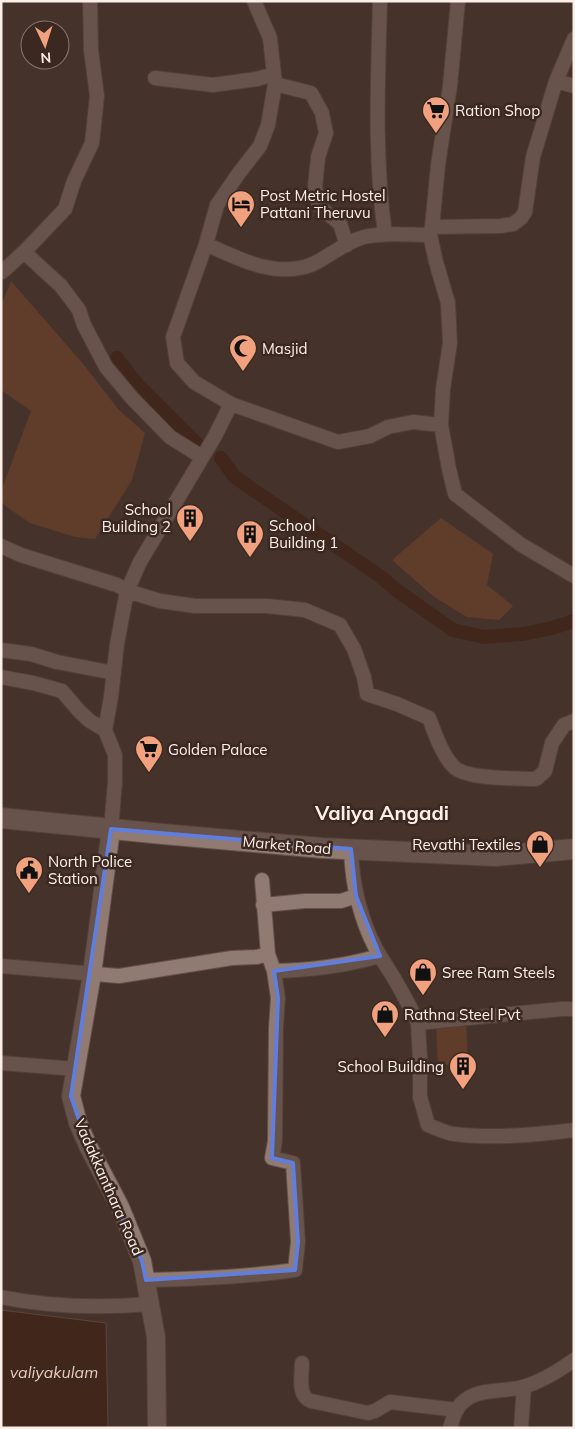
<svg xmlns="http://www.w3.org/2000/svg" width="575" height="1429" font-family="Mulish,sans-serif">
<rect width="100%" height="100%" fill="#45332b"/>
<!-- green -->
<path fill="#82472b" d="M11,281L84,365L118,409L145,433L132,480L95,539L75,537L30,523L4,505L1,500V491L31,411L1,390V306Z
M441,518L493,554L487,585L513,606L499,620L467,617L433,596L392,560Z
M466,1023L468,1064L438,1065L436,1025Z"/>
<!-- water -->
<path fill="#3c1908" stroke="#76594c" d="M1,1310L106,1323L108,1428H1Z"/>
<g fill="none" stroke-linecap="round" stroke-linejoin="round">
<!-- canal -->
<path stroke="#3c1908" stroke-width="14" d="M117,358L136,383L197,444
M221,458L234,476L249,487L377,574L399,592L453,630L484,637L523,634L552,628L574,621"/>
<!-- minor casing -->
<g stroke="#61514b" stroke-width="16">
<path id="minor" d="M254,1L270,38L275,84L268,125L260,146L239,173L217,205L206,244L173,337L177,363L194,382L231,404L338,442L370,436L388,427L413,422L441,425L443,389L450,343L448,303L436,262L430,235L432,227L438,165L450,86L458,1
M380,1C378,79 374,157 385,234
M155,78L213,85L257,79L274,74
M556,81L574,86
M275,84L311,93L322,113L326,133L318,157L315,187L319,206L340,224L347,245
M432,227L501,226L513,224L521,218L525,212L533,157L556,81L574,39
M206,244C238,259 277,279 313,264C330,256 345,242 364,237C385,232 408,235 430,235
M24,252L61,286L79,310L84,325L106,367L132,398L170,437L202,457
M1,269L2,272L24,252L65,209L74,181L92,143L97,96L91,50L90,1
M441,425L449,469L455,494L520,544L574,576
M1,546L21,555L117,585L127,591L160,601L195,606H267L305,610L340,625L354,649L364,677L367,694L397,704L429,718C435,733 441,753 453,766C465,780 517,778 536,779L545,771L552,743L564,725L574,721
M1,650L31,654L57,662L114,673
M1,677L33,683L62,691L80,712L90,721L105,730
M111,829L115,782V755L105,730L111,697L117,644L127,591L140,562L215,436L231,404
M351,849C352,884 360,918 376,949C381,958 387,967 392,975C402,991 410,1007 418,1023L562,1009H574
M262,880L268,954
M263,905L305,901H341L356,896
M1,966L119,976L232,958L257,957L268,954L274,971C313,970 343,966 380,956
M418,1023L420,1059V1097L428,1125C436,1128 445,1133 454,1134C493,1139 535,1135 574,1130
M1,1063L76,1069
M146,1280C196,1279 246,1277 295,1270L298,1242L293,1163L272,1158L275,1141L276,1028L278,998L274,971
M1,1297C50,1307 101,1308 150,1304
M302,1363C302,1376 297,1396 311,1401L368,1413L375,1411L390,1402L457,1410
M450,1428C452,1422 454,1414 457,1409C473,1385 502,1394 526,1386C542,1381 560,1370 574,1360
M521,1428L524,1387"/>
</g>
<!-- tertiary casing -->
<g stroke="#61514b" stroke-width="20">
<path id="tertiary" d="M111,829L92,974L71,1096L78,1123L88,1146L120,1207L142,1261L156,1337L157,1428"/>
</g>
<!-- secondary casing -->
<g stroke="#61514b" stroke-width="22">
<path id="secondary" d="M1,818L163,834L322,848L495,856L574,849"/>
</g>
<!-- minor -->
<use href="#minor" stroke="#907a71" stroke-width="14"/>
<!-- tertiary -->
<use href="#tertiary" stroke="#907a71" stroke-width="18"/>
<!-- secondary -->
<use href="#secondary" stroke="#907a71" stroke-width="20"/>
</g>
<!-- marked area -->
<path d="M0 0H575V1429H0ZM111,829L351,849L356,896L380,956L274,971L278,998L272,1158L293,1163L298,1242L295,1270L146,1280L142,1261L88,1146L71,1096Z" fill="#45332b" fill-opacity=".55" fill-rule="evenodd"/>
<path fill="none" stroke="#607edd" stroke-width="4" stroke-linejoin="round" d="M111,829L351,849L356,896L380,956L274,971L278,998L272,1158L293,1163L298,1242L295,1270L146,1280L142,1261L88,1146L71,1096Z"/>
<!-- icons -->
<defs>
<g id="supermarket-pin" transform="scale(1.4375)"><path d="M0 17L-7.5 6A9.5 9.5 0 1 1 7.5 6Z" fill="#f1a17d" stroke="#3b2921"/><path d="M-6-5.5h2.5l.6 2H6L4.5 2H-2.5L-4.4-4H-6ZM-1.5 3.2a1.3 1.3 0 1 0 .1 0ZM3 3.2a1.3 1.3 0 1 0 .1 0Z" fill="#111"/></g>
<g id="hotel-pin" transform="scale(1.4375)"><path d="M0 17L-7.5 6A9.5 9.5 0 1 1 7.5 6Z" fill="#f1a17d" stroke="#3b2921"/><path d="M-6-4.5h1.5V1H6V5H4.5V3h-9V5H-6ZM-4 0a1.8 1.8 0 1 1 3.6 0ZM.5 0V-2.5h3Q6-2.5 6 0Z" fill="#111"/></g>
<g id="mosque-pin" transform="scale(1.4375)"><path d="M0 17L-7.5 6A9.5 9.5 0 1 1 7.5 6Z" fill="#f1a17d" stroke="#3b2921"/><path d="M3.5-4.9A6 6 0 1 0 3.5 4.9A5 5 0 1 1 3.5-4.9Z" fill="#111"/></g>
<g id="building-pin" transform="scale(1.4375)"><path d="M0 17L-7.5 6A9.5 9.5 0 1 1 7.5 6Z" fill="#f1a17d" stroke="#3b2921"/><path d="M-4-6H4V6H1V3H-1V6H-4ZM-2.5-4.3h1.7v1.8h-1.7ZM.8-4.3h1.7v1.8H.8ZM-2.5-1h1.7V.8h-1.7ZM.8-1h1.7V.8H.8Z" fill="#111"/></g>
<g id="shop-pin" transform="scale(1.4375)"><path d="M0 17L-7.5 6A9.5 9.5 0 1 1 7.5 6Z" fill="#f1a17d" stroke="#3b2921"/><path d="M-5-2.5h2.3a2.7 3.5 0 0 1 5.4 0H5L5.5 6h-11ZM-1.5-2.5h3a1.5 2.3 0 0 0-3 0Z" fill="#111"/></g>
<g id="civic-pin" transform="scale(1.4375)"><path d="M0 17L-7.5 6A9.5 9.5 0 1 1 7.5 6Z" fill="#f1a17d" stroke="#3b2921"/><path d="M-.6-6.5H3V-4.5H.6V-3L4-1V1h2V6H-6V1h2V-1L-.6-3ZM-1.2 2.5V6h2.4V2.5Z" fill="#111"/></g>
</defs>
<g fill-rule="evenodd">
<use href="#supermarket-pin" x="436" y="110"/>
<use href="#hotel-pin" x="241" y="204"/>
<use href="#mosque-pin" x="243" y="348"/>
<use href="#building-pin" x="190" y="518"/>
<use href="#building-pin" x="250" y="534"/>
<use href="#supermarket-pin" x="149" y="749"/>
<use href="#shop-pin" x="540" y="844"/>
<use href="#civic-pin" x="29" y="870"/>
<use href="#shop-pin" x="423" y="972"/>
<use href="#shop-pin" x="385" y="1014"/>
<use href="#building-pin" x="463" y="1066"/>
</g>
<g text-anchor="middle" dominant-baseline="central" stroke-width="5" stroke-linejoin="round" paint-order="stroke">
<!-- poi labels -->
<g font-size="15" fill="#fcefea" stroke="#3b2921" text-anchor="start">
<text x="455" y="110">Ration Shop</text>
<text x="260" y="195">Post Metric Hostel<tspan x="260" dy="17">Pattani Theruvu</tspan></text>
<text x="262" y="348">Masjid</text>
<text x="171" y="509" text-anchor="end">School<tspan x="171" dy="17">Building 2</tspan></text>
<text x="269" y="525">School<tspan x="269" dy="17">Building 1</tspan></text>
<text x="168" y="749">Golden Palace</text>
<text x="521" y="844" text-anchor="end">Revathi Textiles</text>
<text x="48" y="861">North Police<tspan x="48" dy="17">Station</tspan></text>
<text x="442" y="972">Sree Ram Steels</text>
<text x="404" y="1014">Rathna Steel Pvt</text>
<text x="444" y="1066" text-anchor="end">School Building</text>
</g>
<!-- street labels -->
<g font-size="15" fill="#fcefea" stroke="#3b2921">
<text transform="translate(287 845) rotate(5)">Market Road</text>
<text transform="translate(109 1187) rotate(66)">Vadakkanthara Road</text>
</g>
<!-- water labels -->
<g font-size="16" font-style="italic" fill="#f3c9b7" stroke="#3b2921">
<text x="54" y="1372">valiyakulam</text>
</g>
<!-- district labels -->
<g font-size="20" font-weight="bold" fill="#fcefea" stroke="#3b2921">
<text x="382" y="812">Valiya Angadi</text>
</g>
</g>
<!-- border -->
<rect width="575" height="1429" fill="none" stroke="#fcefea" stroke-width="5"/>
<!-- north arrow -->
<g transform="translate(45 45) rotate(176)"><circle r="24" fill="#3b2921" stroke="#887871"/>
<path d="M0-4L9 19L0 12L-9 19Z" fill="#f1a17d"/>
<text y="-8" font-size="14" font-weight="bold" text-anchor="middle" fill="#fcefea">N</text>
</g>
</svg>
